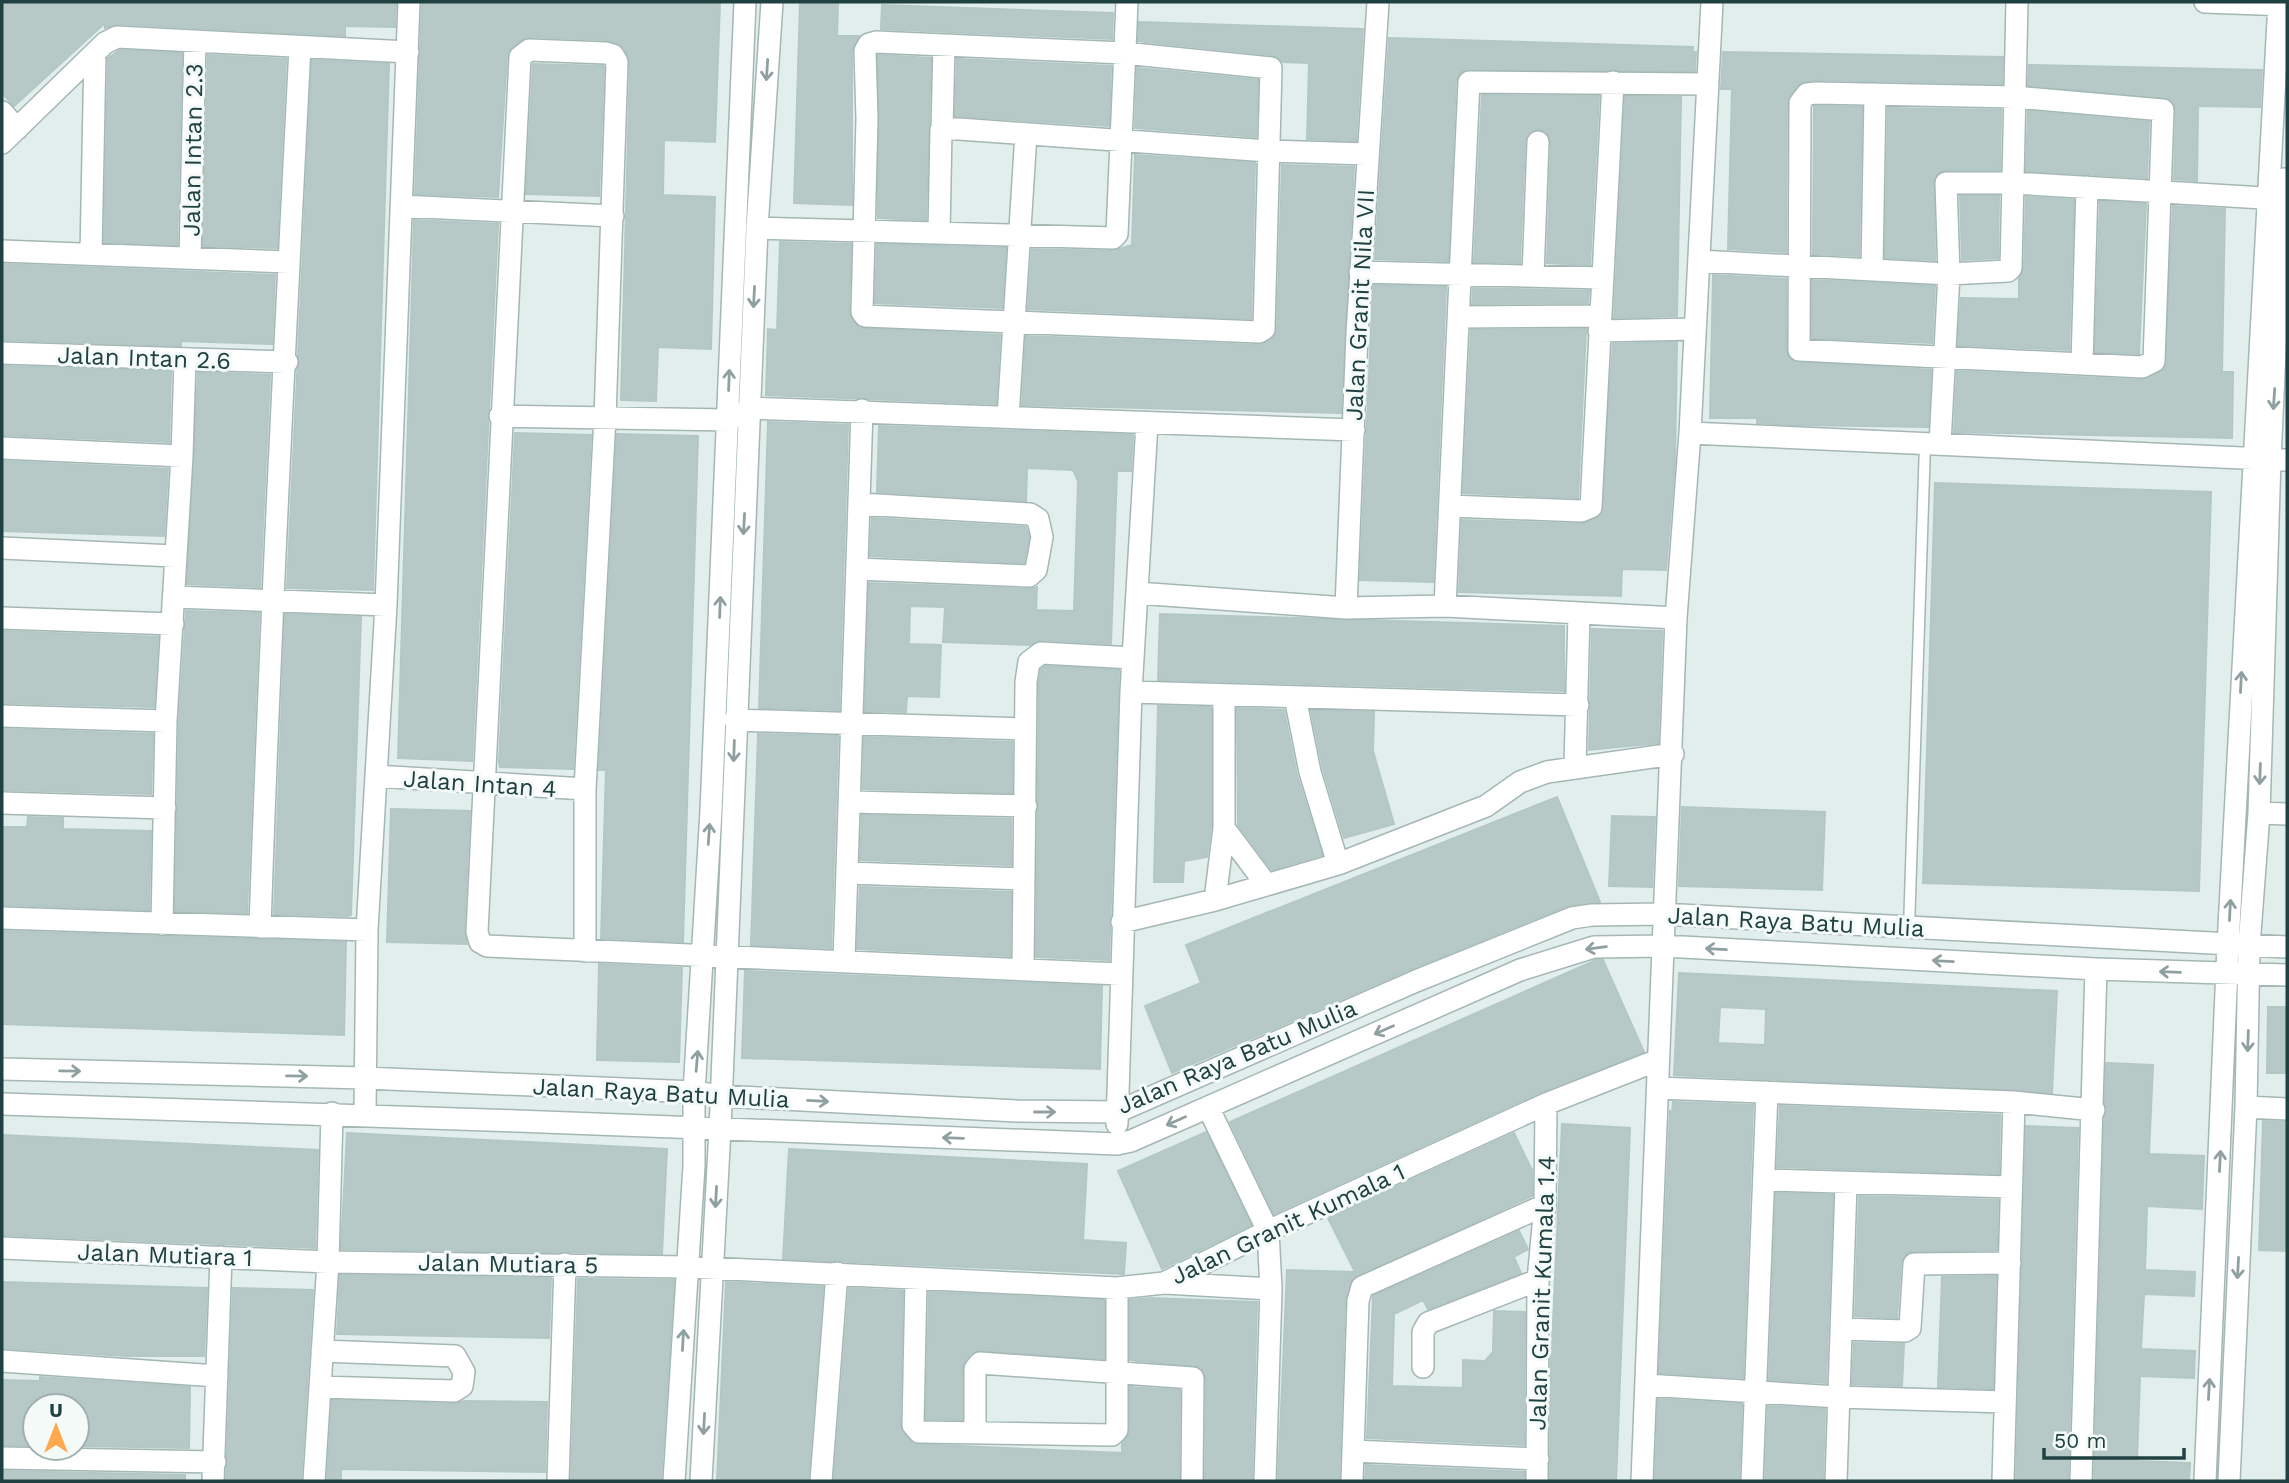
<svg xmlns="http://www.w3.org/2000/svg" width="2289" height="1483" font-family="'Work Sans',sans-serif">
<rect width="100%" height="100%" fill="#e2eeec"/>
<!-- building -->
<path fill="#b7c9c6" stroke="#b3c8c5" stroke-width="2" fill-rule="evenodd" d="M2,2H396L395,27L345,26V36L118,24L105,28V23L14,106L2,93Z
M422,2H720L715,142L664,140L663,195L715,197L711,349L658,347L656,401L621,400L630,62L624,48L607,40L530,37L521,40L507,56L498,197L415,194Z
M800,2H838L837,36H859L852,51V205L794,203Z
M882,5L1113,13L1112,39L881,29Z
M1139,22L1363,29L1356,141L1307,139L1309,63L1283,62L1272,55L1138,41Z
M1389,38L1693,47V52H1696L1695,71H1462L1456,81L1448,261L1375,259Z
M120,50L182,53L177,245L104,242L108,58Z
M1723,52L2003,57L2002,84L1816,80L1800,83L1787,103L1786,252L1728,249L1732,89H1721Z
M208,55L286,59L277,248L203,246Z
M878,55L931,58L926,220L878,218Z
M957,59L1111,66L1109,126L955,116Z
M312,60L389,64L373,590L287,588Z
M533,64L604,66L599,196L526,194Z
M2029,65L2262,70L2260,107L2198,106L2197,181L2174,179L2176,110L2171,100L2028,85Z
M1137,68L1258,80L1256,137L1135,128Z
M1482,95L1599,96L1590,265L1547,263L1551,142L1546,131L1538,129L1527,134L1525,142L1520,263L1474,262Z
M1625,96L1681,97L1677,316L1614,318Z
M1814,106L1862,107L1859,256L1813,254Z
M1888,108L2001,110L2000,170H1946L1934,177L1935,260L1885,258Z
M2028,111L2149,122L2147,178L2026,171Z
M1135,155L1255,163L1251,319L1028,309L1032,249L1113,251L1132,245Z
M1282,165L1354,167L1341,413L1022,405L1026,336L1258,345L1271,340L1277,329Z
M1960,196H1999L1998,258L1962,260Z
M2026,197L2074,200L2069,350L1958,345L1961,298L2019,299V278L2024,268Z
M2100,201L2146,204L2139,354L2095,352Z
M2173,206L2225,209L2222,372H2233L2232,438L1954,432L1957,371L2141,380L2165,369Z
M414,220L498,224L472,761L398,758Z
M780,242L851,244L849,312L859,328L1000,335L996,404L766,395L768,329L777,330Z
M877,244L1006,248L1002,308L875,303Z
M2,264L275,275L272,344L181,341V346L2,340Z
M1713,275L1786,279V350L1793,361L1931,370L1928,427L1793,425L1757,423V418H1710Z
M1812,280L1935,286L1932,343L1812,338Z
M1373,285L1446,287L1433,582L1360,580Z
M1473,288L1589,291L1588,303L1472,304Z
M1586,329L1578,498L1463,493L1471,330Z
M1677,342L1675,461L1666,570L1622,569L1621,596L1459,592L1462,520L1580,524L1601,515L1613,344Z
M2,366L171,371L169,442L2,435Z
M198,372L270,375L260,587L187,584Z
M768,422L848,425L839,710L759,708Z
M879,426L1133,435L1131,471H1117L1111,644L1042,640L1030,645L943,642L945,607L910,606L909,644L941,645L939,697L907,696L906,712L865,711L869,583L1028,589L1037,587L1036,610L1074,611L1078,481L1073,470L1027,468L1026,501L877,492Z
M515,433L591,435L573,769L500,767L499,762Z
M617,434L698,436L683,942L601,938L606,770H599Z
M2,461L168,469L164,536L2,531Z
M1935,483L2211,492L2199,891L1923,883Z
M872,518L1026,527L1029,537L1024,563L870,556Z
M186,611L259,613L247,913L175,911L179,722Z
M285,614L361,617L351,915L347,916L274,914Z
M1160,614L1564,626V691L1158,680Z
M1592,629L1662,631L1658,743L1589,750Z
M2,631L158,637L154,707L2,703Z
M1045,666L1119,670L1109,960L1036,957L1039,683L1041,669Z
M1158,706L1211,707V827L1207,857L1184,861L1183,882H1154Z
M1237,708L1284,710L1297,775L1322,855L1272,870L1238,825Z
M1311,710L1374,712L1373,751L1394,824L1344,838L1323,769Z
M2,729L153,734L151,794L2,790Z
M758,734L838,736L831,948L751,945Z
M864,737L1012,742V793L863,789Z
M1557,797L1600,902L1567,906L1411,969L1172,1073L1145,1006L1201,983L1186,945Z
M1682,807L1825,812L1822,890L1679,886Z
M391,809L470,811L464,931L467,944L387,942Z
M862,815L1011,819V865L860,860Z
M1612,816L1655,817L1652,887L1609,886Z
M28,817L63,818V829L151,831L149,910L2,905V827H27Z
M860,887L1011,892L1010,956L857,949Z
M2,931L346,942L344,1035L2,1024Z
M1596,960H1603L1644,1052L1541,1092L1274,1214L1230,1122Z
M599,964L682,968L679,1062L597,1060Z
M745,971L1102,986L1100,1069L742,1058Z
M1679,973L2057,991L2052,1093L1674,1075ZM1720,1007L1766,1009L1765,1045L1718,1043Z
M2268,1007H2287V1073H2267Z
M2106,1063L2153,1065L2149,1154L2204,1156L2202,1209L2147,1206L2146,1243L2145,1270L2195,1272L2194,1296L2144,1294L2141,1349L2195,1351L2194,1378L2140,1376L2137,1461L2190,1463L2189,1481H2094Z
M1673,1102L1753,1105L1743,1378L1659,1373L1670,1110L1672,1115Z
M1780,1106L2000,1115L1999,1174L1777,1167Z
M2263,1121L2287,1122V1251L2259,1250Z
M1562,1124L1630,1128L1616,1481H1550L1551,1342L1552,1344Z
M2026,1126L2078,1128L2068,1481H2016Z
M1206,1132L1251,1225L1162,1269L1118,1171Z
M347,1133L667,1149L662,1254L341,1249Z
M1514,1133L1532,1170V1196L1352,1279L1345,1301L1339,1481H1278L1287,1270L1355,1272L1328,1218Z
M2,1135L318,1150L315,1248L2,1235Z
M789,1149L1087,1164L1083,1240L1126,1243L1124,1274L783,1259Z
M1776,1193L1833,1195L1826,1383L1769,1380Z
M1859,1196L1998,1200L1997,1250L1908,1252L1901,1263L1897,1318L1855,1316Z
M1519,1231L1528,1249L1514,1257L1521,1273L1428,1309L1423,1300L1394,1314L1392,1386L1463,1388V1360L1485,1361L1493,1352L1494,1311L1525,1312L1524,1445L1367,1438L1373,1296Z
M340,1275L551,1278L549,1338L337,1334Z
M1996,1276L1993,1389L1938,1387L1942,1277Z
M578,1279L674,1280L661,1481H571Z
M2,1282L207,1288L204,1356H126L2,1348Z
M726,1282L823,1287L808,1481H717Z
M233,1288L313,1290L301,1481H226Z
M849,1288L903,1291L900,1425L913,1444L1122,1453V1444L1130,1431V1387L1180,1390L1179,1481H834Z
M929,1292L1104,1300V1359L975,1351L962,1368V1420L926,1419Z
M1151,1298L1257,1302L1252,1481H1205L1206,1378L1201,1367L1130,1360V1300Z
M1854,1343L1904,1344L1902,1386L1852,1384Z
M40,1377L190,1387L189,1448L77,1446V1406H35V1446L2,1445V1380L40,1381Z
M1658,1399L1742,1404L1739,1481H1655Z
M332,1400L454,1404L464,1401L547,1402L545,1472L341,1469V1481H327Z
M1768,1406L1825,1409L1823,1481H1765Z
M1366,1465L1524,1472V1481H1365Z
M2,1471L185,1475V1481H2Z"/>
<g fill="none" stroke-linecap="round" stroke-linejoin="round">
<!-- lane casing -->
<g stroke="#a4b7b5" stroke-width="13">
<path id="lane" d="M1909,928L1925,444"/>
</g>
<!-- street casing -->
<g stroke="#a4b7b5" stroke-width="24">
<path id="street" d="M2205,2L2287,5
M876,42L1124,53L1271,68L1264,329L1259,332L865,316L862,312L867,119L865,51L869,44Z
M1816,93L2015,97L2163,110L2154,361L2142,367L1799,350L1800,103L1807,94Z
M2,112L17,129
M942,129L944,45
M2,143L105,43L117,37L408,52
M401,206L613,216
M757,228L1113,238L1117,234L1127,2
M939,233L941,130L945,128L1268,151L1367,154
M2,251L289,262
M91,254L95,53
M190,258L195,41
M1699,261L1949,274L2008,271L2011,268L2017,2
M1872,269L1875,94
M1360,272L1602,278
M1533,276L1538,142
M1459,317L1600,316
M1599,331L1695,329
M2,353L287,362
M2082,364L2087,187
M500,416L728,420L751,408L1354,430
M1008,417L1026,134
M1690,433L2287,460
M1940,444L1949,274L1946,183H2013L2280,199
M2,448L182,456
M1450,506L1581,511L1591,507L1613,82
M2,548L174,556
M857,569L1029,576L1036,570L1042,537L1038,519L1030,514L860,504
M1137,593L1346,608L1445,606L1676,618
M174,597L386,605
M1445,606L1469,82L1706,84
M1346,608L1357,334L1378,2
M2,618L173,624
M1131,692L1578,705
M1295,697L1310,772L1338,864
M2,716L166,721
M735,720L1025,729
M1575,766L1579,614
M376,776L585,789
M850,802L1026,806
M2,803L165,808
M2259,813L2287,814
M1224,828L1266,884
M847,873L1024,879
M1215,900L1224,828V695
M2,918L367,930
M1122,922L1215,900L1338,864L1486,806L1520,782L1547,772L1673,754
M162,924L166,721L182,456L185,359
M260,927C270,633 285,341 300,47
M585,951V789L605,418L617,62L613,55L606,53L529,50L520,57L477,932L480,942L487,946C698,956 909,964 1120,974
M844,960L862,410
M1023,969L1026,682L1029,662L1041,653L1133,658
M2,1069L365,1078L694,1092L721,1096L1017,1111L1117,1112L1416,981L1572,918L1592,915L1662,914L2287,947
M1658,1088L2014,1102L2094,1110
M2,1104C374,1114 745,1130 1117,1144L1131,1141L1520,970L1594,947L1664,946L2096,969L2287,975
M1208,1107L1268,1231L1271,1289L1265,1481
M2246,1107L2287,1109
M365,1113L367,930L386,605L409,2
M1117,1124L1131,692L1147,423
M1765,1180L2011,1187
M2,1248L328,1262L688,1267L1117,1288L1164,1283L1268,1231L1546,1104L1658,1060
M916,1280L913,1425L919,1432L1112,1435L1117,1430V1288
M1165,1283L1271,1289
M1841,1329L1905,1331L1910,1328L1914,1264L2010,1263
M2,1361L217,1376
M1423,1367V1332L1428,1323L1538,1280
M1646,1385L1838,1397L2005,1402
M320,1387L454,1391L462,1386L464,1372L455,1356L322,1351
M975,1433V1369L980,1363L1193,1378L1192,1481
M1353,1451L1538,1459
M2,1458L215,1462
M213,1481L221,1257
M314,1481L328,1262L332,1113
M558,1481L565,1264
M674,1481L694,1166V1092L711,811L745,2
M701,1481L720,1129L757,228L772,2
M821,1481L837,1273
M1352,1481L1358,1301L1362,1287L1545,1205
M1537,1481L1538,1280L1545,1205L1546,1104
M1642,1481L1676,618L1690,433L1712,2
M1752,1481L1767,1092
M1836,1481L1846,1185
M2003,1481L2014,1102
M2081,1481L2096,969
M2205,1481L2228,945L2279,2
M2229,1481L2246,1107L2249,946L2259,813L2270,459L2283,179"/>
</g>
<!-- lane -->
<use href="#lane" stroke="#fff" stroke-width="10"/>
<!-- street -->
<use href="#street" stroke="#fff" stroke-width="21"/>
</g>
<!-- one-way arrows -->
<defs><path id="oneway-shaft" d="M-6 0H5M1.5-3L5.5 0L1.5 3" fill="none" stroke-width="1.6" stroke-linecap="round" stroke-linejoin="round" transform="scale(1.75)"/></defs>
<g stroke="#90a0a0">
<use href="#oneway-shaft" transform="translate(767 70) rotate(94)"/>
<use href="#oneway-shaft" transform="translate(754 297) rotate(93)"/>
<use href="#oneway-shaft" transform="translate(729 380) rotate(-88)"/>
<use href="#oneway-shaft" transform="translate(2274 399) rotate(94)"/>
<use href="#oneway-shaft" transform="translate(744 524) rotate(93)"/>
<use href="#oneway-shaft" transform="translate(720 607) rotate(-88)"/>
<use href="#oneway-shaft" transform="translate(2241 682) rotate(-87)"/>
<use href="#oneway-shaft" transform="translate(734 751) rotate(92)"/>
<use href="#oneway-shaft" transform="translate(2260 774) rotate(92)"/>
<use href="#oneway-shaft" transform="translate(709 834) rotate(-86)"/>
<use href="#oneway-shaft" transform="translate(2230 910) rotate(-87)"/>
<use href="#oneway-shaft" transform="translate(1596 948) rotate(172)"/>
<use href="#oneway-shaft" transform="translate(1716 949) rotate(-177)"/>
<use href="#oneway-shaft" transform="translate(1943 961) rotate(-177)"/>
<use href="#oneway-shaft" transform="translate(2170 972) rotate(-178)"/>
<use href="#oneway-shaft" transform="translate(1384 1030) rotate(156)"/>
<use href="#oneway-shaft" transform="translate(2248 1041) rotate(92)"/>
<use href="#oneway-shaft" transform="translate(697 1061) rotate(-85)"/>
<use href="#oneway-shaft" transform="translate(70 1071) rotate(1)"/>
<use href="#oneway-shaft" transform="translate(297 1076) rotate(1)"/>
<use href="#oneway-shaft" transform="translate(818 1101) rotate(3)"/>
<use href="#oneway-shaft" transform="translate(1045 1112)"/>
<use href="#oneway-shaft" transform="translate(1176 1121) rotate(156)"/>
<use href="#oneway-shaft" transform="translate(953 1138) rotate(-178)"/>
<use href="#oneway-shaft" transform="translate(2220 1161) rotate(-87)"/>
<use href="#oneway-shaft" transform="translate(716 1197) rotate(93)"/>
<use href="#oneway-shaft" transform="translate(2238 1268) rotate(93)"/>
<use href="#oneway-shaft" transform="translate(683 1340) rotate(-87)"/>
<use href="#oneway-shaft" transform="translate(2209 1389) rotate(-87)"/>
<use href="#oneway-shaft" transform="translate(704 1424) rotate(93)"/>
</g>
<g text-anchor="middle" dominant-baseline="central" stroke-width="6" stroke-linejoin="round" paint-order="stroke">
<!-- street labels -->
<g font-size="24" fill="#204141" stroke="#f3faf8">
<text transform="translate(193 150) rotate(-89)">Jalan Intan 2.3</text>
<text transform="translate(1360 305) rotate(-87)">Jalan Granit Nila VII</text>
<text transform="translate(144 358) rotate(2)">Jalan Intan 2.6</text>
<text transform="translate(480 784) rotate(4)">Jalan Intan 4</text>
<text transform="translate(1796 922) rotate(3)">Jalan Raya Batu Mulia</text>
<text transform="translate(1237 1057) rotate(-23)">Jalan Raya Batu Mulia</text>
<text transform="translate(661 1093) rotate(3)">Jalan Raya Batu Mulia</text>
<text transform="translate(1288 1224) rotate(-25)">Jalan Granit Kumala 1</text>
<text transform="translate(165 1255) rotate(2)">Jalan Mutiara 1</text>
<text transform="translate(508 1264) rotate(1)">Jalan Mutiara 5</text>
<text transform="translate(1542 1293) rotate(-88)">Jalan Granit Kumala 1.4</text>
</g>
</g>
<!-- border -->
<rect width="2289" height="1483" fill="none" stroke="#204141" stroke-width="7"/>
<!-- north arrow -->
<g transform="translate(56 1427)"><circle r="33" fill="#f3faf8" stroke="#9fb0af" stroke-width="2"/>
<path d="M0-5L12 26L0 18L-12 26Z" fill="#ffa94f"/>
<text y="-10" font-size="19" font-weight="bold" text-anchor="middle" fill="#204141">U</text>
</g>
<!-- scale -->
<path d="M2044 1448v10h140v-10" fill="none" stroke="#204141" stroke-width="3.5"/>
<text x="2054" y="1448" font-size="21" fill="#204141" stroke="#f3faf8" stroke-width="5" paint-order="stroke">50 m</text>
</svg>
